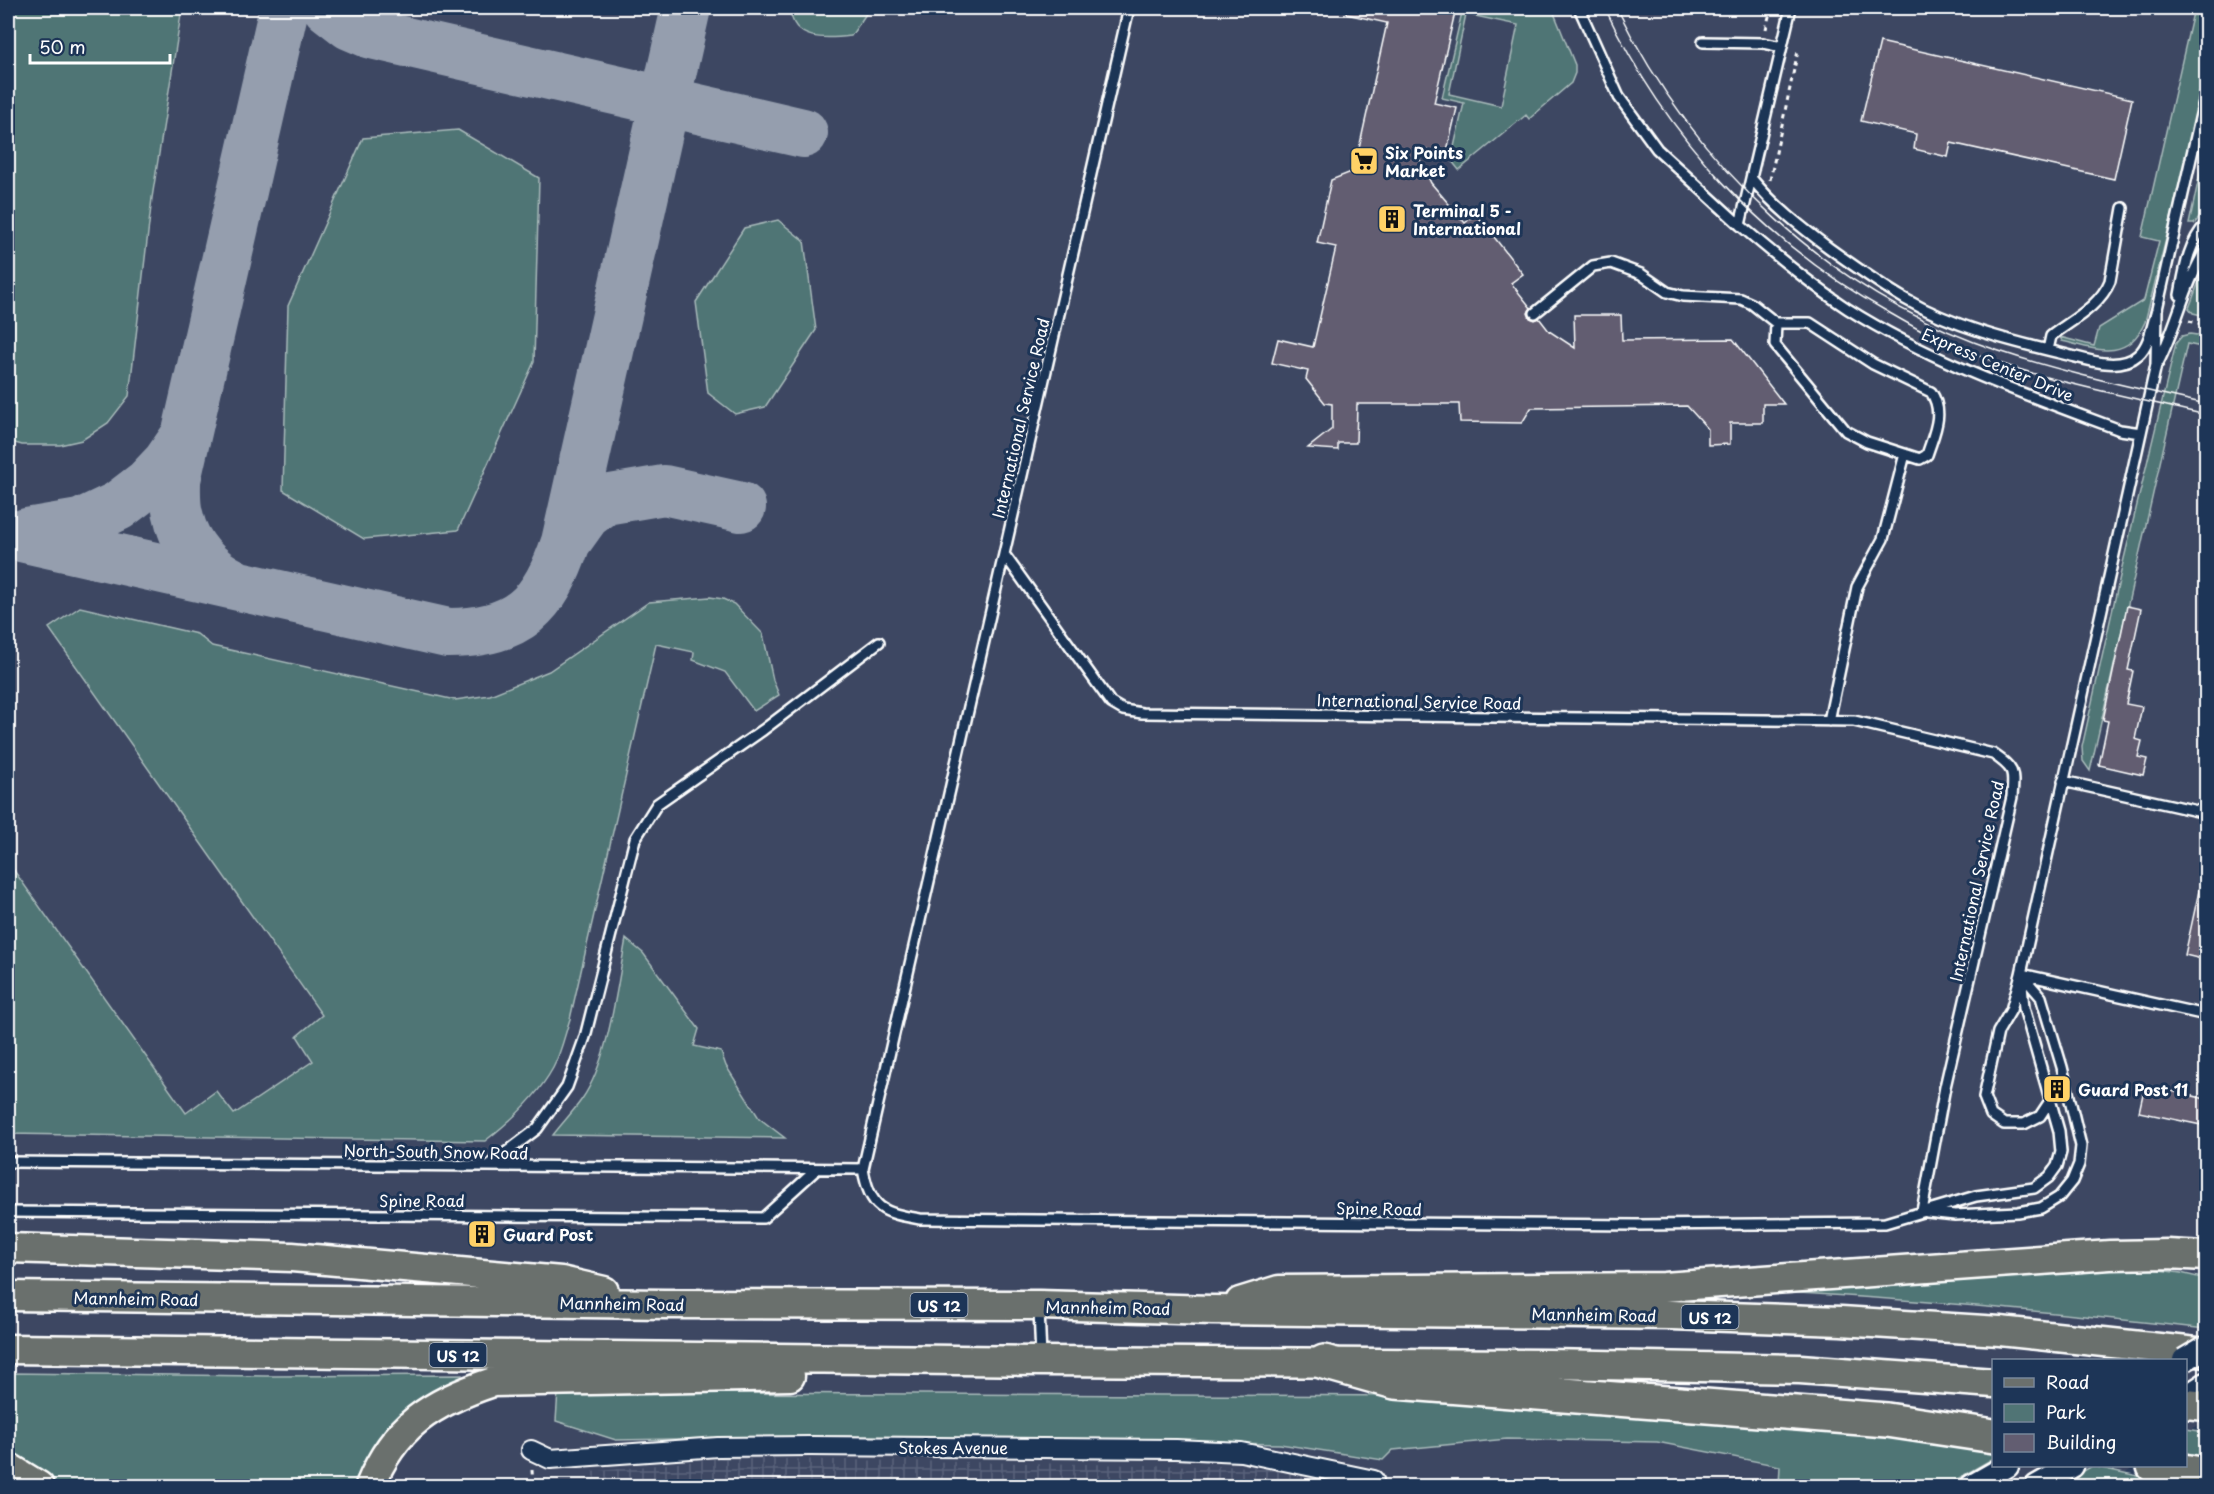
<svg xmlns="http://www.w3.org/2000/svg" width="2214" height="1494" font-family="'Playpen Sans',sans-serif">
<defs>
<pattern id="industrial-grid" width="8" height="8" patternUnits="userSpaceOnUse" patternTransform="scale(1.5)"><rect width="8" height="8" fill="#3c4762"/><path d="M0 4h8M4 0v8" fill="none" stroke="#59637a"/></pattern>
</defs>
<rect width="100%" height="100%" fill="#2b3d5c"/>
<filter id="ink" filterUnits="userSpaceOnUse"><feTurbulence type="fractalNoise" baseFrequency=".0167" numOctaves="2"/><feDisplacementMap in="SourceGraphic" scale="12" xChannelSelector="R" yChannelSelector="G"/><feConvolveMatrix kernelMatrix="1 2 1 2 8 2 1 2 1" color-interpolation-filters="sRGB"/></filter>
<g filter="url(#ink)">
<!-- built -->
<path fill="#3c4762" d="M8,8H2206V1420L2186,1433V1360H1994V1466H2135L2113,1480L2138,1486H8Z"/>
<!-- industrial -->
<path fill="url(#industrial-grid)" d="M723,1458L1271,1467L1313,1474L1332,1481L1338,1486H600L590,1472Z"/>
<!-- green -->
<path fill="#507475" stroke="#a8baba" stroke-width="1.5" fill-rule="evenodd" d="M8,8H182L152,198L129,396L108,423L82,440L60,445H22L8,441Z
M790,8H870L851,36C826,39 792,42 790,8Z
M1463,8H1552L1575,65V73L1571,83L1529,119L1526,115L1459,170L1451,160L1464,103L1442,98ZM1466,14L1518,25L1501,106L1449,94Z
M2194,8H2206V62L2190,144L2145,322C2127,363 2095,349 2062,341L2060,337L2094,346L2099,328L2144,300L2159,241L2142,237Z
M458,130L539,178L534,362L458,530L364,539L283,490L288,306L363,138Z
M2206,145V210L2194,224H2189Z
M778,220L804,241L816,330L765,407L735,414L708,393L696,302L744,228Z
M2206,263V316L2193,313L2189,308Z
M2190,334L2204,336L2202,347L2187,344L2090,771L2083,761L2082,747L2122,567L2176,343L2182,336Z
M710,597L723,599L734,604L763,634L773,680L779,695L754,711L725,672L693,660L694,652L656,644L570,1019C565,1034 561,1053 553,1068C537,1097 511,1121 485,1141L8,1134V862L186,1113L216,1091L234,1114L313,1061L297,1036L322,1015L49,628L80,607L197,634L212,646L455,700L490,695L549,671L649,602Z
M626,939L643,953L699,1029L694,1046L721,1052L726,1066L759,1118L785,1138L553,1135C562,1123 573,1112 582,1099C609,1061 617,985 626,939Z
M2138,1267L2181,1273L2206,1279V1329C2065,1313 1924,1300 1781,1292Z
M8,1373L266,1376L462,1375L461,1380L416,1401L385,1434L363,1486H52L8,1452Z
M558,1391L678,1393L1426,1396L1839,1428L1993,1449L1994,1458L1945,1486H1779L1780,1466L1657,1442L1507,1439L1393,1450L1383,1460L1280,1444L844,1436L616,1440L556,1421Z
M2186,1429L2206,1432V1458L2186,1456Z
M2092,1466L2184,1486H2059Z"/>
<g fill="none" stroke-linecap="round" stroke-linejoin="round">
<!-- taxiway -->
<path stroke="#959eae" stroke-width="50" d="M328,8L350,25L371,34L803,133
M27,533L80,524L118,506L148,483L167,463L185,437
M8,534L448,633C518,633 545,606 566,542L686,8
M566,542L586,514L605,500L664,490L741,507
M235,584C208,572 185,546 179,518C175,506 176,493 176,480L284,8"/>
</g>
<!-- building -->
<path fill="#625d71" stroke="#fff" stroke-width="1.5" d="M1347,8H1456L1434,103L1457,108L1446,155L1414,147L1431,183L1465,223L1476,214L1523,274L1511,283L1531,308L1528,313L1530,318L1535,320L1539,318L1549,331L1575,348L1574,315H1621L1622,340L1733,339L1784,404H1763V423H1730V444L1708,445V429L1687,406L1531,408L1522,423L1460,422L1459,404H1357L1356,443H1338V450L1308,448L1332,429V404L1325,403L1306,379L1308,371L1272,363L1278,339L1313,347L1336,247L1317,243L1331,180L1354,171L1387,23L1346,14Z
M1880,42L2132,99L2114,179L1951,143L1948,157L1914,149L1916,134L1861,121Z
M2127,606L2141,609L2128,670L2133,671L2126,704L2142,707L2135,739L2142,741L2138,757L2147,759L2143,775L2099,765L2108,721L2103,720Z
M2200,886L2206,887V960L2185,955Z
M2145,1085L2206,1099V1126L2139,1112Z"/>
<g fill="none" stroke-linecap="round" stroke-linejoin="round">
<!-- service casing -->
<g stroke="#fff" stroke-width="14">
<path id="service" d="M1129,8L1004,554L1111,703L1123,710L1142,713L1854,721L1993,754C2015,769 2014,771 2012,797L1945,1087L1922,1211
M1579,8L1619,97L1657,149L1740,225
M1791,8L1740,225C1775,255 1810,284 1848,309C1932,362 2027,395 2120,430L2141,433
M1703,42L1763,43L1782,47
M1752,179C1774,206 1801,227 1829,248C1854,266 1879,284 1905,299C1954,327 2010,341 2064,354C2086,359 2119,372 2138,355C2150,345 2153,322 2157,309L2206,92
M2180,295C2185,268 2188,244 2206,224
M1535,313L1593,266L1611,263L1641,274L1667,292L1683,296L1741,299L1752,304L1776,323H1810L1873,364L1931,392C1945,413 1934,433 1927,455L1920,459L1867,442L1846,431L1775,345L1776,323
M2048,350L2051,336C2072,320 2100,306 2110,281L2123,208
M2158,363C2177,326 2184,285 2206,250
M1004,554L863,1169C870,1209 883,1213 920,1219L1637,1225L1885,1223L1976,1196L2034,1188L2049,1177L2057,1166L2061,1152L2059,1131L2024,1008L2021,974
M1829,721L1857,587L1883,539L1905,454
M2063,781L2206,813
M2021,974L2206,1015
M2050,1101L2040,1116L2024,1124H2004L1991,1115L1984,1097L1998,1032L2011,1010L2021,974L2156,365L2157,309
M8,1162L863,1169
M488,1166L537,1129L567,1087L585,1037L635,839L657,804L763,730L879,642
M8,1212L763,1218L817,1169
M1927,1212L1955,1215L2018,1212L2041,1208L2059,1197L2072,1181L2079,1164L2081,1146L2062,1067L2041,997L2021,974
M1039,1309L1041,1358"/>
</g>
<!-- minor casing -->
<g stroke="#fff" stroke-width="22">
<path id="minor" d="M531,1450L550,1459L718,1447L810,1446L1176,1449L1241,1452L1374,1480L1373,1486"/>
</g>
<!-- tertiary casing -->
<g stroke="#fff" stroke-width="27">
<path id="tertiary" d="M2186,1397L2206,1384
M1972,1486L2007,1466
M2037,1486L2072,1466"/>
</g>
<!-- primary casing -->
<g stroke="#fff" stroke-width="33">
<path id="primary" d="M8,1248L292,1257L561,1281L604,1291
M8,1296L665,1304L1039,1305L1212,1310L1671,1315L1841,1321L2000,1331L2206,1353
M1240,1302L1279,1290L1664,1287L2110,1255L2167,1254L2206,1256
M8,1349L1041,1361L1549,1364L1800,1369L1994,1383
M2186,1404L2206,1406
M8,1467L39,1486
M370,1486C394,1426 432,1402 493,1382L790,1376"/>
</g>
<!-- motorway casing -->
<g stroke="#fff" stroke-width="38">
<path id="motorway" d="M1324,1362L1395,1382L1887,1420L1994,1436
M2154,1466L2206,1475"/>
</g>
<!-- path -->
<path stroke="#fff" stroke-width="3" stroke-dasharray="4.5 4.5" stroke-linecap="butt" d="M1766,29L1771,8
M1770,180L1798,51H1795
M2189,321L2206,325
M532,1470L533,1486"/>
<!-- service -->
<use href="#service" stroke="#1d3557" stroke-width="9"/>
<!-- minor -->
<use href="#minor" stroke="#1d3557" stroke-width="18"/>
<!-- tertiary -->
<use href="#tertiary" stroke="#1d3557" stroke-width="22"/>
<!-- primary -->
<use href="#primary" stroke="#6b706d" stroke-width="28"/>
<!-- motorway -->
<use href="#motorway" stroke="#6b706d" stroke-width="33"/>
<!-- tram -->
<path stroke="#fff" stroke-width="1.5" d="M1605,8C1665,136 1764,243 1888,312C1907,323 1927,335 1948,344C2031,379 2120,394 2206,415
M1617,8C1694,165 1831,295 1999,351C2067,374 2137,388 2206,404"/>
<!-- tertiary-bridge casing -->
<g stroke="#fff" stroke-width="27" stroke-linecap="butt">
<path id="tertiary-bridge" d="M2184,1360L2206,1347"/>
</g>
<!-- tertiary-bridge -->
<use href="#tertiary-bridge" stroke="#1d3557" stroke-width="22"/>
</g>
</g>
<!-- icons -->
<defs>
<g id="supermarket-square" transform="scale(1.5)"><rect x="-9" y="-9" width="18" height="18" rx="4" fill="#ffd166" stroke="#1d3557"/><path d="M-6-5.5h2.5l.6 2H6L4.5 2H-2.5L-4.4-4H-6ZM-1.5 3.2a1.3 1.3 0 1 0 .1 0ZM3 3.2a1.3 1.3 0 1 0 .1 0Z" fill="#111"/></g>
<g id="building-square" transform="scale(1.5)"><rect x="-9" y="-9" width="18" height="18" rx="4" fill="#ffd166" stroke="#1d3557"/><path d="M-4-6H4V6H1V3H-1V6H-4ZM-2.5-4.3h1.7v1.8h-1.7ZM.8-4.3h1.7v1.8H.8ZM-2.5-1h1.7V.8h-1.7ZM.8-1h1.7V.8H.8Z" fill="#111"/></g>
</defs>
<g fill-rule="evenodd">
<use href="#supermarket-square" x="1364" y="161"/>
<use href="#building-square" x="1392" y="219"/>
<use href="#building-square" x="2057" y="1089"/>
<use href="#building-square" x="482" y="1234"/>
</g>
<g text-anchor="middle" dominant-baseline="central" stroke-width="6" stroke-linejoin="round" paint-order="stroke">
<!-- shield labels -->
<g fill="#1d3557" stroke="#bbc2cd" stroke-width="1.5">
<rect x="910.5" y="1293" width="57" height="24" rx="4.5"/>
<rect x="1681.5" y="1305" width="57" height="24" rx="4.5"/>
<rect x="429.5" y="1343" width="57" height="24" rx="4.5"/>
</g>
<g font-size="15" font-weight="bold" fill="#fff">
<text x="939" y="1305">US 12</text>
<text x="1710" y="1317">US 12</text>
<text x="458" y="1355">US 12</text>
</g>
<!-- poi labels -->
<g font-size="16" font-weight="bold" fill="#fff" stroke="#1d3557" text-anchor="start">
<text x="1385" y="152">Six Points<tspan x="1385" dy="18">Market</tspan></text>
<text x="1413" y="210">Terminal 5 -<tspan x="1413" dy="18">International</tspan></text>
<text x="2078" y="1089">Guard Post 11</text>
<text x="503" y="1234">Guard Post</text>
</g>
<!-- street labels -->
<g font-size="16" fill="#fff" stroke="#1d3557">
<text transform="translate(1998 364) rotate(23)">Express Center Drive</text>
<text transform="translate(1020 418) rotate(-77)">International Service Road</text>
<text transform="translate(1419 701) rotate(1)">International Service Road</text>
<text transform="translate(1976 881) rotate(-78)">International Service Road</text>
<text transform="translate(436 1151) rotate(1)">North-South Snow Road</text>
<text x="422" y="1200">Spine Road</text>
<text transform="translate(1379 1208) rotate(1)">Spine Road</text>
<text transform="translate(136 1298) rotate(1)">Mannheim Road</text>
<text transform="translate(622 1303) rotate(1)">Mannheim Road</text>
<text transform="translate(1108 1307) rotate(1)">Mannheim Road</text>
<text transform="translate(1594 1314) rotate(1)">Mannheim Road</text>
<text x="953" y="1447">Stokes Avenue</text>
</g>
</g>
<!-- margin -->
<rect width="2214" height="1494" fill="none" stroke="#1d3557" stroke-width="30"/>
<rect x="15" y="15" width="2184" height="1464" fill="none" stroke="#fff" stroke-width="2" filter="url(#ink)"/>
<!-- legend -->
<rect x="1992" y="1359" width="195" height="108" fill="#1d3557" stroke="#77869a" stroke-width="1.5"/>
<rect x="2004" y="1378" width="30" height="9" fill="#6b706d" stroke="#77869a" stroke-width="1.5"/>
<text x="2046" y="1389" font-size="18" fill="#ffffff">Road</text>
<rect x="2004" y="1404" width="30" height="18" fill="#507475" stroke="#77869a" stroke-width="1.5"/>
<text x="2046" y="1419" font-size="18" fill="#ffffff">Park</text>
<rect x="2004" y="1434" width="30" height="18" fill="#625d71" stroke="#77869a" stroke-width="1.5"/>
<text x="2046" y="1449" font-size="18" fill="#ffffff">Building</text>
<!-- scale -->
<path d="M30 54v9h140v-9" fill="none" stroke="#ffffff" stroke-width="3"/>
<text x="39" y="54" font-size="18" fill="#ffffff" stroke="#1d3557" stroke-width="4.5" paint-order="stroke">50 m</text>
</svg>
